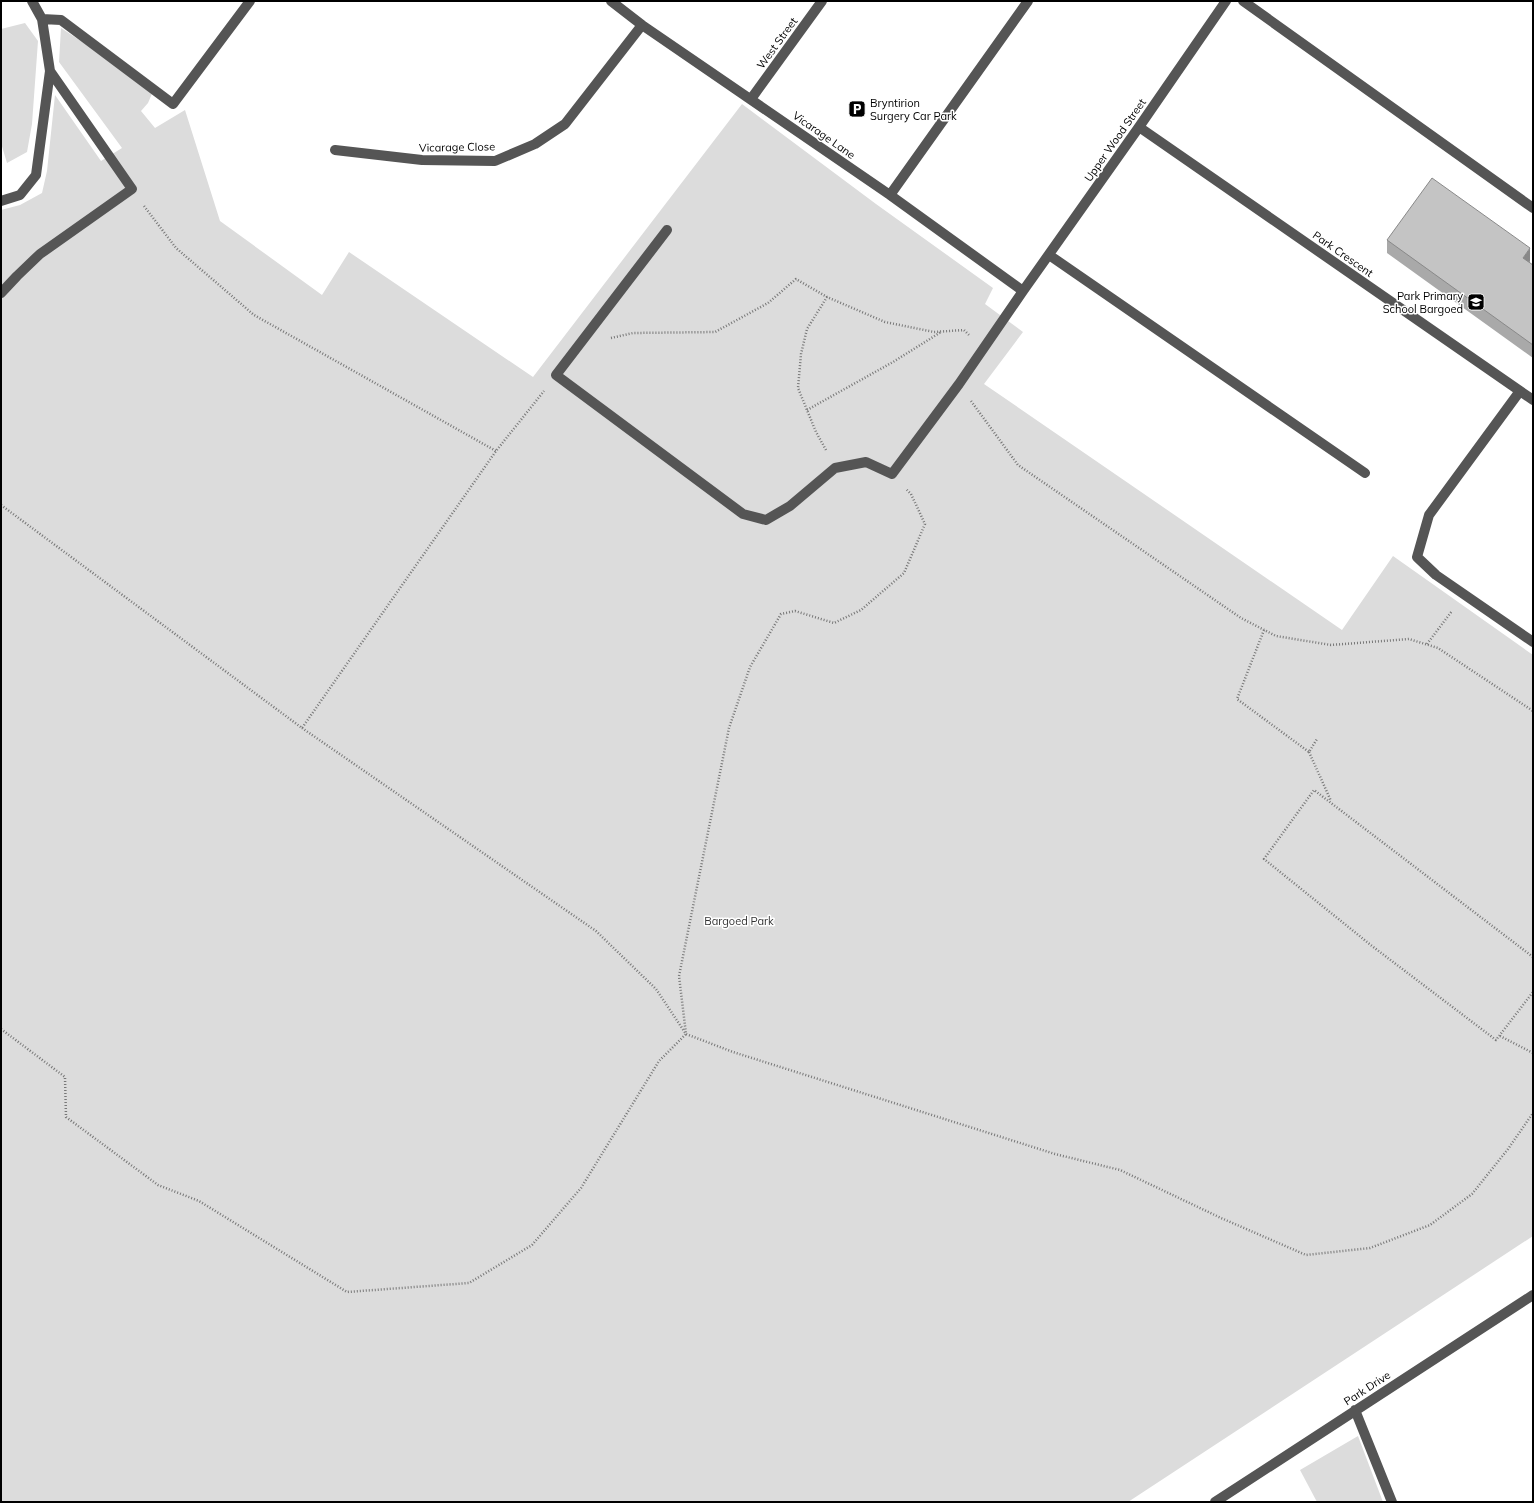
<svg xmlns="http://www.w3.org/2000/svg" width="1534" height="1503" font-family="Mulish,sans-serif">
<rect width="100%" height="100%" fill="#fff"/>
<!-- green -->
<path fill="#dcdcdc" d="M25,23L38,41L32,124L27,152L7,163L1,143V29Z
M61,28L154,89L148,103L141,111L155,128L185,110L220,221L322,295L349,252L533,377L742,104L876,204L993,288L985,304L1023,332L984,384L1342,630L1393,556L1533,655V1236L1128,1502H1V210L20,205L42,193L47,171L55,95L101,161L122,148L59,62Z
M1358,1436L1383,1502H1317L1300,1470Z"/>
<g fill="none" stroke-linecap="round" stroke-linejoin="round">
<!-- path -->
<path stroke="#777" stroke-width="2.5" stroke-dasharray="1 2" stroke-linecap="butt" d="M144,206L176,248L254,315L496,451
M611,338L633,333L715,332L768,303L796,279L827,297
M971,401L1018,465L1241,618L1276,636L1331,645L1409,639L1438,648L1533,711
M807,410L893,362L941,332
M826,450L816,432L798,388L801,354L807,329L827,297L885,322L934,332L964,330L969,335
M1,505L302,728L496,451L544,391
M1264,630L1237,699L1309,752L1317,739
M1427,644L1452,611
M302,728L596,931L656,989L686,1034L733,1052L1055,1154L1120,1170L1221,1218L1306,1255L1370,1248L1430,1225L1472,1194L1508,1149L1533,1113
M1309,752L1331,801
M1533,957L1314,790L1264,859L1372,946L1496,1040L1533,992
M1,1029L65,1077L66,1117L158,1185L199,1201L347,1292L469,1283L532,1245L581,1188L659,1061L686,1034L679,976L729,728L750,667L781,614L795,611L834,623L861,610L904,573L925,524L911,494L906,489
M1500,1036L1533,1053"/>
<!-- minor -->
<path stroke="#555" stroke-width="10" d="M611,1L642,25L890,195L1023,291
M1243,1L1533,208
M42,19L61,20L173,104L250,1
M751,99L822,1
M1139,127L1533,400
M335,150L422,160L495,161L535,144L565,124L642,25
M890,195L1028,1
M1,201L20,195L36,175L50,71
M667,230L556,375L743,514L766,520L790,506L835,468L866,462L892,474L959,384L1023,291L1139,127L1226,1
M1049,255L1365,473
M1,293L17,276L40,254L132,189L50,71L42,19L32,1
M1520,391L1429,515L1417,557L1436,575L1533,642
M1355,1410L1392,1502
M1215,1502L1533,1295"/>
</g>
<!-- wall -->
<path fill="#a9a9a9" d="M1387,240L1530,261L1529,263L1533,265V358L1387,253Z"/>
<!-- shaded-wall -->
<path fill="#898989" d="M1530,248V261L1523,272V258Z"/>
<!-- building -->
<path fill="#c4c4c4" stroke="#898989" d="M1432,178L1530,248L1523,258L1533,265V345L1387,240Z"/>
<!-- icons -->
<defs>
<g id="parking-square" transform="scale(0.9)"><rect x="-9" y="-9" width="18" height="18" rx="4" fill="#000" stroke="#fff"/><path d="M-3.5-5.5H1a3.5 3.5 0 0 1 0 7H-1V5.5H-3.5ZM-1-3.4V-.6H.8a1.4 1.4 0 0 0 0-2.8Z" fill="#fff"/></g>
<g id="school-square" transform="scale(0.9)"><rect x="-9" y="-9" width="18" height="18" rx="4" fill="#000" stroke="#fff"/><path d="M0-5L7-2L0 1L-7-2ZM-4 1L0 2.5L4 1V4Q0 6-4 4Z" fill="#fff"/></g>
</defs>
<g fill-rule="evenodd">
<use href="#parking-square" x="857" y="109"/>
<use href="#school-square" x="1476" y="302"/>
</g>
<g text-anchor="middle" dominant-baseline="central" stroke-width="3" stroke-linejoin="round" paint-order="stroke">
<!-- street labels -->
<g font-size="11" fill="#000" stroke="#fff">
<text transform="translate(777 43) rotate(-54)">West Street</text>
<text transform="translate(824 135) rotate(35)">Vicarage Lane</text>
<text transform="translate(1115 140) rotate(-55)">Upper Wood Street</text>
<text transform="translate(457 147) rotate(-1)">Vicarage Close</text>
<text transform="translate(1343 254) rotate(35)">Park Crescent</text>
<text transform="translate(1367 1388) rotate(-33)">Park Drive</text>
</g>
<!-- poi labels -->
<g font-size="11" fill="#000" stroke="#fff" text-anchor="start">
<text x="870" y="103">Bryntirion<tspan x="870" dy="13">Surgery Car Park</tspan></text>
<text x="1463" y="296" text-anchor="end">Park Primary<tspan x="1463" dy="13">School Bargoed</tspan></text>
</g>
<!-- park labels -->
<g font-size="11" fill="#333" stroke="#fff">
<text x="739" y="921">Bargoed Park</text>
</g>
</g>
<!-- border -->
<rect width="1534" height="1503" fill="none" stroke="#000000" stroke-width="4"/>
</svg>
